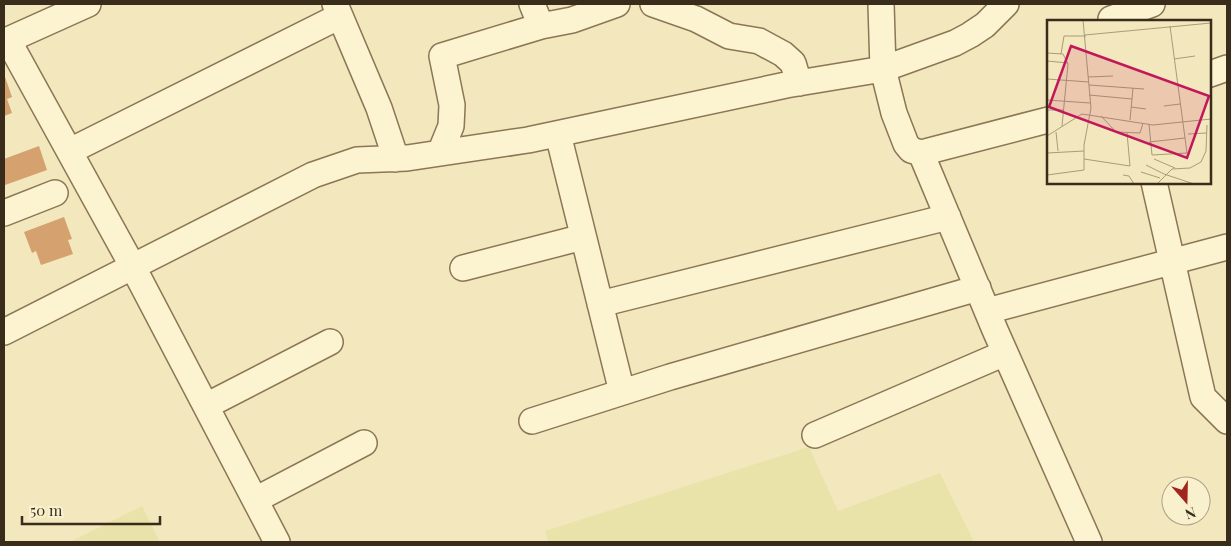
<svg xmlns="http://www.w3.org/2000/svg" width="1231" height="546" font-family="'Playfair Display',serif">
<rect width="100%" height="100%" fill="#f2e7bd"/>
<!-- farmland -->
<path fill="#e9e3aa" d="M809,447L838,511L940,473L974,542H549L545,531Z
M142,506L160,542H70Z"/>
<!-- building -->
<path fill="#d4a16f" d="M4,74L12,97L7,99L12,113L4,116Z
M39,146L47,170L5,185L4,181V159Z
M64,217L72,239L68,240L73,254L41,265L36,251L32,253L24,232Z"/>
<g fill="none" stroke-linecap="round" stroke-linejoin="round">
<!-- minor casing -->
<g stroke="#8c7654" stroke-width="28">
<path id="minor" d="M88,4L8,40L133,267L277,542
M335,4L379,108L396,159
M532,4L541,26
M653,4L696,19L729,36L759,41L783,54L793,63L799,83
M881,4L883,69L894,113L906,144L911,150L921,153L1048,120
M1111,19L1152,4
M1210,74L1227,68
M558,134L622,392
M70,151L340,16
M440,153L451,126L452,105L442,56L541,26L572,20L617,4
M921,153L995,330L1089,542
M1154,182L1203,397L1227,421
M4,213L55,193
M463,268L583,237
M600,304L948,217
M987,311L1227,247
M4,332L313,175L357,160L407,158L528,140L786,85L883,69L955,43L970,35L985,25L1006,4
M206,406L330,342
M532,421L670,377L978,288
M815,435L1005,353
M255,500L364,443"/>
</g>
<!-- minor -->
<use href="#minor" stroke="#fcf3d1" stroke-width="25"/>
</g>
<!-- overview -->
<g transform="translate(1047 20)">
<rect width="164" height="164" fill="#f2e7bd"/>
<path fill="none" stroke="#a89c7c" stroke-width="1" d="M38,15L164,3M0,33L16,34L21,44L15,106M14,34L17,16H39M127,39L148,36M0,41L21,43M41,57L66,56M0,59L42,62M42,65L97,69M42,75L85,79M0,80L43,83M117,86L133,84M84,87L99,89M0,90H16M54,96L69,112L93,113L96,103M83,100L86,68M102,104L105,135L140,133L123,6M9,112L11,131M141,114L160,113M0,116L35,94L106,105L164,99M102,122L138,118M0,133L37,131M37,139L83,146L80,113M107,139L128,148M99,145L117,154M94,152L113,158M117,154L147,164M0,155L37,150V125L44,88L36,0M76,155L82,156L87,164M110,164L125,149L143,148L154,142L159,131L160,105"/>
<path fill="#c2185b" fill-opacity="0.15" stroke="#c2185b" stroke-width="2.5" d="M24,26L162,76L140,138L2,87Z"/>
<rect width="164" height="164" fill="none" stroke="#3a2c1b" stroke-width="2.5"/>
</g>
<!-- border -->
<rect width="1231" height="546" fill="none" stroke="#3a2c1b" stroke-width="10"/>
<!-- north arrow -->
<g transform="translate(1186 501) rotate(160)"><circle r="24" fill="#f9f0ce" stroke="#ada286"/>
<path d="M0-4L9 19L0 12L-9 19Z" fill="#a1271e"/>
<text y="-8" font-size="14" font-weight="bold" text-anchor="middle" fill="#3a2c1b">N</text>
</g>
<!-- scale -->
<path d="M22 516v8h138v-8" fill="none" stroke="#3a2c1b" stroke-width="2.5"/>
<text x="30" y="516" font-size="15" fill="#3a2c1b" stroke="#f9f0ce" stroke-width="4" paint-order="stroke">50 m</text>
</svg>
